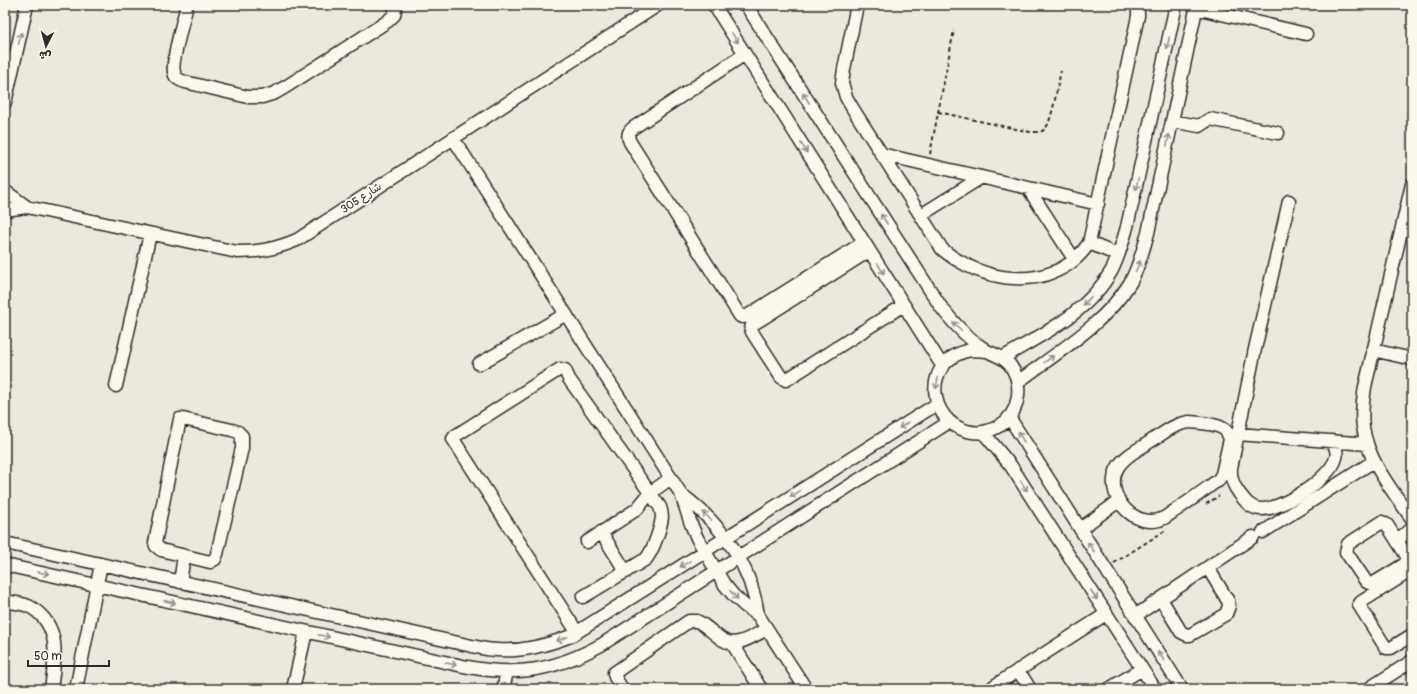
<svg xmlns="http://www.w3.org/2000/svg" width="1417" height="694" font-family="Pangolin,'Playpen Sans Arabic',sans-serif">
<rect width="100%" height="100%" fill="#fbf7ec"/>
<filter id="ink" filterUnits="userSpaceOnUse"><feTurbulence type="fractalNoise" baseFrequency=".025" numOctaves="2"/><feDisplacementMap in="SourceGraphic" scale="8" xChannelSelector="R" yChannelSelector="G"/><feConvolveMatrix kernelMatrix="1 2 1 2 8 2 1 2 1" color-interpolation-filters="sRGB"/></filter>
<g filter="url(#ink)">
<!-- built -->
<path fill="#ebe8de" d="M5,5H1412V689H5Z"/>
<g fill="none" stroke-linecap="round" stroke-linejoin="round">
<!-- minor casing -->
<g stroke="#2b2b2b" stroke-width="15">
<path id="minor" d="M187,5C184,17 171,63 174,72C175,78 179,80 185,82L248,97H262L275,93L287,86L388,21L394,15L396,5
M714,5L943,367
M746,5L941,307C954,324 969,340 987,351C995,355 1004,357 1010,365C1024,384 1020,414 999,426C989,432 978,434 967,431C928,420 923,365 963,352C971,349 979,350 987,351
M857,5L844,69L842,83L846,97L853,109L942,249C947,253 953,258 959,261C1001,286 1060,287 1089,243L1138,16V8L1136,5
M1196,8L1306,34
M745,54L633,128C628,132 627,136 630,142L740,316L742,317L747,316L864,242
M5,103L27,5
M1172,121L1199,126L1210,119L1278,133
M453,138L681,494L691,524L697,538L724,584L734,596L745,606L758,615L806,689
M881,154L1098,204
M1412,184L1365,387C1363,400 1361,413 1363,427C1368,462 1393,491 1412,519
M1028,188L1074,259
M5,191L27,207
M1289,201L1255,349L1231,468C1230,478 1233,485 1239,493C1245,501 1250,508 1260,509C1280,511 1331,478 1336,458C1338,452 1335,446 1332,441
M5,210L27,207L237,252C260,252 275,249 297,240L658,5
M921,215L982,177
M1089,243L1118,255
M869,251L752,325L751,329L752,332L781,377L786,380L904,305
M1373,350L1412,359
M1002,358C1043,334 1088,313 1112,270C1119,256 1123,241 1127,227L1176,5
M479,364L566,314
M1018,382C1056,353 1105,324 1130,283C1139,267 1143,250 1148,233L1197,5
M116,386L150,234
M1009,417L1182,689
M180,419H183L232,430L238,432L242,436V448L217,554L215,559L210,562L161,550L156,546L155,543Z
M1189,422C1199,423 1214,423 1222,428C1227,430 1228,434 1230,439L1222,474L1218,481L1214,483C1203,491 1191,500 1179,508C1174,511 1169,515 1164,518C1135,532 1102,494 1118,467C1125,455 1140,449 1151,441C1164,433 1174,424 1189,422Z
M983,432L1011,466L1155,689
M1238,434L1367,444
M681,494C721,524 751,564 758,615
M1382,522L1387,525L1408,558L1405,564L1374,583C1369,584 1367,583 1365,580L1346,552L1348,544Z
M1080,529L1119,501
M601,532L626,572
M1263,532L1374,461
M1398,539L1412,529
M587,542L637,509L650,493L671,478
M5,543L472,646C481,648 489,650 497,650C523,652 547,645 571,636L937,404
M5,565L463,666C517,677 553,671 601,645L949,422
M1412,570L1361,602L1359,605L1386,648H1391L1412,635
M180,582L184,556
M1161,599L1181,632L1187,635H1190L1226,614L1229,606L1228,601L1208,568
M5,601C13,603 25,603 32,608C62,627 55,660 51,689
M1135,616L1253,537
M577,632L453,439L455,436L560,369L565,370L569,379L660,507C661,510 662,513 662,517C661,527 653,551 646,559L583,597
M732,643L761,689
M1018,670L1030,689
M76,689L101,564
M293,689L306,632
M503,689L507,672
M622,689L615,677L614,673L689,621H697C705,625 712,632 720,638C735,650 753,636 767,629
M992,689L994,686L1106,614
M1109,689L1142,669
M1368,689L1412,661
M1411,689L1412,688"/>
</g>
<!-- path -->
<path stroke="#2b2b2b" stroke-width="2" stroke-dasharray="4 3" stroke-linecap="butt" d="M938,112L1030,132C1035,132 1041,133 1045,129C1052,122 1058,82 1061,71
M930,154L954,30
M1206,504L1219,496
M1114,563L1166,530"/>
<!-- minor -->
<use href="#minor" stroke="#fbf7ec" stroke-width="12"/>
</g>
<!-- one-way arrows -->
<defs><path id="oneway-shaft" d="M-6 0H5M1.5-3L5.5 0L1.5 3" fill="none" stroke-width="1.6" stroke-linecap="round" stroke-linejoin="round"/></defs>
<g stroke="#93918c">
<use href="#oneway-shaft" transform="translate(20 38) rotate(-77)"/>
<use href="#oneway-shaft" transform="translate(735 38) rotate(58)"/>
<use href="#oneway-shaft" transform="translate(1168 43) rotate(102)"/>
<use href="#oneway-shaft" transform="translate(806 98) rotate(-123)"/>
<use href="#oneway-shaft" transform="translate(1168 140) rotate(-78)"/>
<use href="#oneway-shaft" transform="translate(804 148) rotate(58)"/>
<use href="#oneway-shaft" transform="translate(1137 184) rotate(102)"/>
<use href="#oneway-shaft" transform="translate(884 219) rotate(-123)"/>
<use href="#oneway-shaft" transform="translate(1138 266) rotate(-66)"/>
<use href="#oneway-shaft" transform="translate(881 269) rotate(58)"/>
<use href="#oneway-shaft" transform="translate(1087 301) rotate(133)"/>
<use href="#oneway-shaft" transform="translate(957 326) rotate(-135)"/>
<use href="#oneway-shaft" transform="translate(1049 359) rotate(-37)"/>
<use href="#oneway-shaft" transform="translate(937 383) rotate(101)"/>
<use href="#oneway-shaft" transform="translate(904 425) rotate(148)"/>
<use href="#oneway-shaft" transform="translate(1021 437) rotate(-122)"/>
<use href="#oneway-shaft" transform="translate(1024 486) rotate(57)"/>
<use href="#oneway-shaft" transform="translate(795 494) rotate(148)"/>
<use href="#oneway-shaft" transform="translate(707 516) rotate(-135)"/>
<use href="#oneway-shaft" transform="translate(1091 547) rotate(-123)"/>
<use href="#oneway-shaft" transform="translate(685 564) rotate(148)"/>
<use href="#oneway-shaft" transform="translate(43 573) rotate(12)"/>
<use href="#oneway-shaft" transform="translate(734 595) rotate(47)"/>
<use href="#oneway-shaft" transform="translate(1094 595) rotate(57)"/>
<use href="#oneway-shaft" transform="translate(170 602) rotate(13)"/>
<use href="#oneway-shaft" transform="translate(324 636) rotate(12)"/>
<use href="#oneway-shaft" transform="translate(562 639) rotate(159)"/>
<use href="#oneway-shaft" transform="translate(1161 656) rotate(-123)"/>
<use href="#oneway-shaft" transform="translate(451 664) rotate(12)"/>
</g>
</g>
<g text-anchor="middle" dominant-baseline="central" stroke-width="4" stroke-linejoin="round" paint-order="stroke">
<!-- street labels -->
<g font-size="11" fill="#2b2b2b" stroke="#fbf7ec">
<text transform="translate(361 198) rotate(-33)">شارع 305</text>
</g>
</g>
<!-- margin -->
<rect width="1417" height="694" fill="none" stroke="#fbf7ec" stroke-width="20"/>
<rect x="10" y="10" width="1397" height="674" fill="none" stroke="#2b2b2b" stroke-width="1.5" filter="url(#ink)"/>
<!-- north arrow -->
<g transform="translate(46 46) rotate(186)" stroke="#fbf7ec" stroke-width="3" paint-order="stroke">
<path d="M0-3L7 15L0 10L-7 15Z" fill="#2b2b2b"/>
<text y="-6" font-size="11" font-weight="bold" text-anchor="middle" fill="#2b2b2b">ش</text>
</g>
<!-- scale -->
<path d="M28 660v6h81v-6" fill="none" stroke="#2b2b2b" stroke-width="2"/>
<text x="34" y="660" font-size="12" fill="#2b2b2b" stroke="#fbf7ec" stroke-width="3" paint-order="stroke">50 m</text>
</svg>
